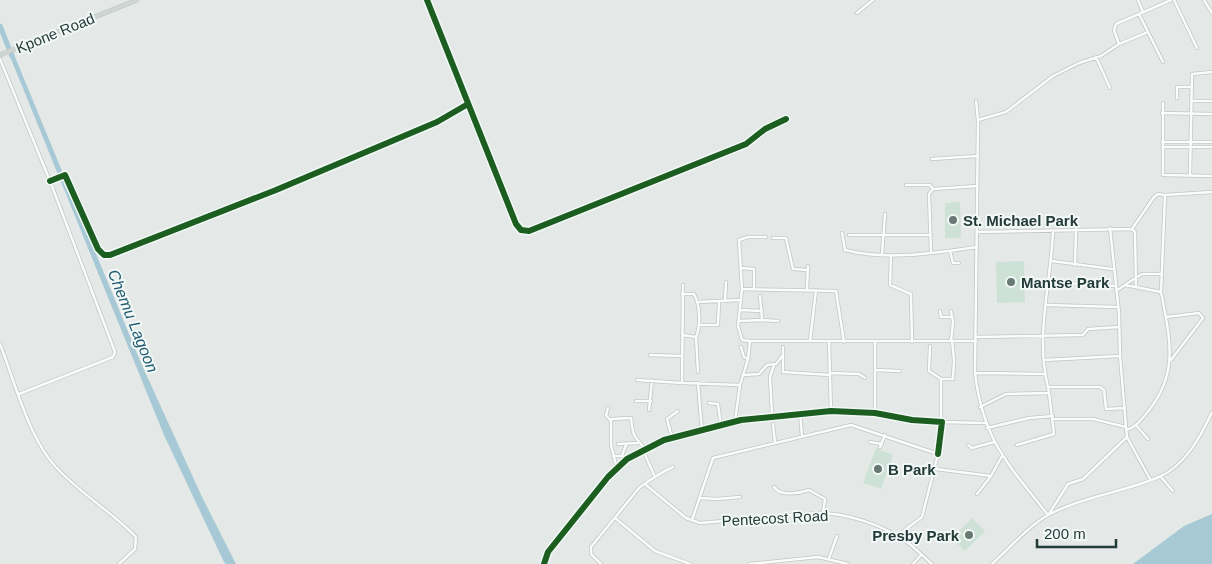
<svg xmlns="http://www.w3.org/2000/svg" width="1212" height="564" font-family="Helvetica,sans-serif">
<rect width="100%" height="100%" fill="#e4e9e7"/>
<!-- green -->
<path fill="#cee1d6" d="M960,202L961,238H945V203Z
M1024,261L1025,302L997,303L996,262Z
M876,448L893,455L881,489L863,483Z
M972,518L985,531L965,551L952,538Z"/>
<!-- water -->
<path fill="#a7c9d5" d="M13,52L141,363L202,497L236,564H226L224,562L164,435L9,54Z
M1212,514V564H1133L1184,526Z"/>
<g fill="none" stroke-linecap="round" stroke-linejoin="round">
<!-- river -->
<path stroke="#a7c9d5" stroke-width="5" d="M0,26L12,56"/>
<!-- minor casing -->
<g stroke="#c1c6c4" stroke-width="4">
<path id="minor" d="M427,0L516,224L521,230L529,231L746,144L765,129L786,119
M1138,0L1143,12
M1174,0L1197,48
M1204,0L1212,13
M857,13L873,0
M1139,14L1163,62
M1119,44L1114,30L1116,24L1171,0
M1096,57L1110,88
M0,59L50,181L115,352L113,357L19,394
M1177,98V87H1192
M976,101L978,120L975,373C983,440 1008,464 1048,515
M1191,101H1212
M1163,103V175L1212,176
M1162,113L1212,114
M978,120L1006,112L1053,76L1079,63L1101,56L1119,44L1148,32
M1162,142H1212
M1162,147H1212
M932,159L977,156
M1190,176L1192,74L1212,72
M50,181L65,175L98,249L104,255H110L276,190L437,122L468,104
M906,185H930L933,189
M933,189L977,186
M1110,228L1119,313L1120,356L1126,427
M1132,229L1135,232L1136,286
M1132,229L1154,197L1158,194L1164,195
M977,232L1132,229
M842,233L845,250C887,261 935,253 977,247
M849,235H931
M766,237H748L739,240L742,289L738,326L742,340L750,341H829
M773,238H786L793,269L807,270
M950,251L953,263H959
M931,253L929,194L933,189
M882,254L885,214
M891,255L890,285L911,294L912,342
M1052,261L1112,269
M1075,265L1076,229
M741,268L754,269V289
M1049,282L1115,286
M1126,284L1142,274H1160
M683,285L682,383L740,385L735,421
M742,289L836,291L844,342
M807,289L808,266
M1116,291L1125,285L1161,292C1170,339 1180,374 1146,414C1140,421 1135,428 1126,430
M1161,292L1165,195L1212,192
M682,294H694C700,305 701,325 696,337
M725,301L726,282
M697,302L741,300
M1047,305L1118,307
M740,310L762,311
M940,311L941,317H951
M1166,317L1199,313L1203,318L1171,360
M762,320L778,321
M739,321L762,320L760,296
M700,325H718L719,302
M682,335L696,337L698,372
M976,337L1083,335L1088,329L1119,327
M810,341L816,290
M951,341L953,322L951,311
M875,342V413
M0,344C14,380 29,438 55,466C79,493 111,511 136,537L135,549L119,564
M930,346L929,371L941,379
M741,347L744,357L748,359
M783,347V372L830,375
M650,355L682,356
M1044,360L1120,356
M875,370L900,371
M830,373L859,374L865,378
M975,373L1045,374
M744,375L759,374L767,365L776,364L783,355
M637,380L682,383
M698,383L702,431
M740,385L748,359L750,341
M1048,387C1035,337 1051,282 1053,231
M636,401H651
M709,403L718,404L721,426
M980,407L1006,394L1049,393L1048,387H1100L1104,390L1106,409L1125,408
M608,408L606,415L610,420
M649,410L652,380
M831,411L829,341H976
M800,414L802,436
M772,415L770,377L774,365
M1054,419H1093L1126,427L1127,437L1150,479
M941,422V379H953L954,360L952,341
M942,422L985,423
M773,424L775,443
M1136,425L1148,439
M987,428L1029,418L1053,416
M672,438L667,419L678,411
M870,442L882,444
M618,444L638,443
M968,445L972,448L994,442
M1017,445L1054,434L1049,393
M880,447L885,435
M643,450L654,475
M613,456H622L626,445
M617,469L611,445V419L631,418C633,436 633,435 645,449
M936,469L991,476
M1160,476L1173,491
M646,485L686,518L700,523L818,513C846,513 879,524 903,539C913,546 923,556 932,564
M774,487C780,497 800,493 809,490L825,499L823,513
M977,494L991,476L1002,456
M700,498L717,499L740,497
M1049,514L1068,484L1083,479L1127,437
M615,518L655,551L690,564
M692,520L713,458L851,425L938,454L922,517L897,536
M829,558L837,536
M544,564L548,552L608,477L627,459L664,440L741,420L831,411L875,413L912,420L942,422L938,454
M601,564L591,554V547L639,488C650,480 659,473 673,467
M749,564L818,557L848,564
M913,564L921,555
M992,564C1010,548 1029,525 1050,514C1085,496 1124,492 1159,477C1185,466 1201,436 1212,412"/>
</g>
<!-- major casing -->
<g stroke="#bdc5c3" stroke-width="5">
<path id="major" d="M0,55L137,0"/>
</g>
<!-- minor -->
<use href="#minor" stroke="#fbfcfb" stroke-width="2.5"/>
<!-- major -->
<use href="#major" stroke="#ced5d3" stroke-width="4"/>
<!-- cycleway casing -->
<g stroke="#f2f8f6" stroke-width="9">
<path id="cycleway" d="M427,0L516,224L521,230L529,231L746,144L765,129L786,119
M50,181L65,175L98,249L104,255H110L276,190L437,122L468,104
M544,564L548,552L608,477L627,459L664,440L741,420L831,411L875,413L912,420L942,422L938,454"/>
</g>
<!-- cycleway -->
<use href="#cycleway" stroke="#1b5e20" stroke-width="6"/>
</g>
<!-- markers -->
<g fill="#677875" stroke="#f2f8f6" stroke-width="2">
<circle cx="953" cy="220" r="5"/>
<circle cx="1011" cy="282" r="5"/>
<circle cx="878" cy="469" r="5"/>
<circle cx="969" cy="535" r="5"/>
</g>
<g text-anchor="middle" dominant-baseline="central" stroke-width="4" stroke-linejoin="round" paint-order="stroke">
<!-- street labels -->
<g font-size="15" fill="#233b38" stroke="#f2f8f6">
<text transform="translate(55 33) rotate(-22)">Kpone Road</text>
<text transform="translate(775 518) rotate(-3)">Pentecost Road</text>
</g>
<!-- poi labels -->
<g font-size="15" font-weight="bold" fill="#233b38" stroke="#f2f8f6" text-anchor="start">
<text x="963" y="220">St. Michael Park</text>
<text x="1021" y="282">Mantse Park</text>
<text x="888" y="469">B Park</text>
<text x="959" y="535" text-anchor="end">Presby Park</text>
</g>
<!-- water labels -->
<g font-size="16" font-style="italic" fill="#205b73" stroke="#f2f8f6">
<text transform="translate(133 321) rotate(68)">Chemu Lagoon</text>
</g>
</g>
<!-- scale -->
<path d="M1037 539v8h79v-8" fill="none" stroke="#233b38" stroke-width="2.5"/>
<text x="1044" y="539" font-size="15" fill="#233b38" stroke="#f2f8f6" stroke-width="4" paint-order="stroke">200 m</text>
</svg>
